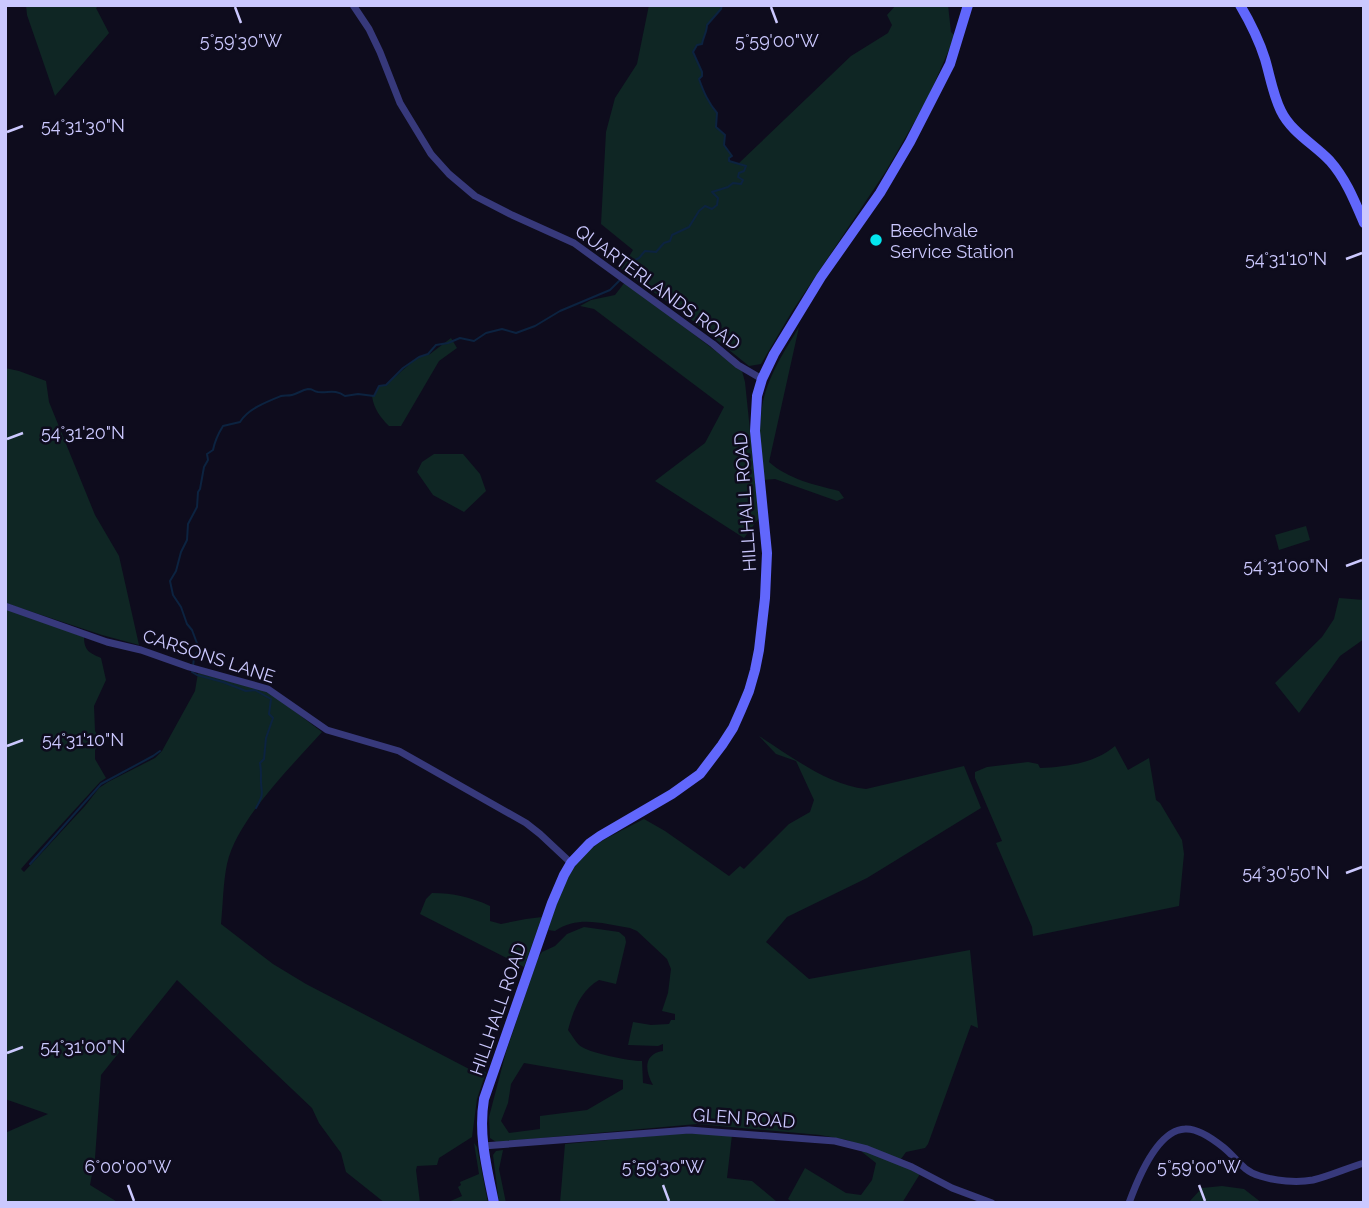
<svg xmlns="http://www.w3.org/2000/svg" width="1369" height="1208" font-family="Raleway,sans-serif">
<rect width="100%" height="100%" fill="#0e0c1d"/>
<!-- green -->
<path fill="#0f2624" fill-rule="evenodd" d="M26,5H100L96,8L109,33L55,96L27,15Z
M649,5H722L721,9L707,25C707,32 703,37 702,44L697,46L693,52L702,72V76L699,80C704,93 708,102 717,113L716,127L725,135L724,145L732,156L729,158V160L738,164L851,56L888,33L892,25L887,15L896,5H948L951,32L955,36L927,100L886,171L793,310L761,364L749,366L683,313L621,269L633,250L601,224L606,132L615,98L637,64Z
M625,282L742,371L745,382L759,518L744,538L655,481L705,443L724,407L594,309L580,306L591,300L615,295Z
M799,327L769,462C788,479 815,485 839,491L844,498L837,501L775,479L763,480C762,459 758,436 761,415C764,382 782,355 799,327Z
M451,338L457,348L439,361L401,426H389C380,417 374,409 372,396L374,395L379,386L386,385L413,361L419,357L430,354Z
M5,368L19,371L46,381L49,402L95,515L119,556L139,645L102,635L5,603Z
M434,454H463L480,474L486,491L464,512L433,495L417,472L422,462Z
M1306,526L1310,540L1279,550L1275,535Z
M1339,598L1364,600V639L1340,656L1299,713L1275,683L1322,637L1334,619Z
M5,608L84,637C84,651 90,653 101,658L106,680L94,706L95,731L100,739V743L95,750V759L106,778L100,782L27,862L21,869L24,872L85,806L99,788L108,782L155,758L162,751L195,691L198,673L268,691L322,732C292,766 237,819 227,864C223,883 223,905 221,924L273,964L306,984L471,1070L486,1072L477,1099L472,1137L439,1158L437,1165L417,1166L416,1170L420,1203H385L346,1172L341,1153L319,1123L312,1108L177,980L101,1075L95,1158L90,1185L119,1203H5V1133L48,1114L5,1099Z
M759,736C791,756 827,785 866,789L964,766L981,808L867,878L787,917L766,942L809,979L970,950L978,1028L971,1025L928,1144L925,1148L906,1152L901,1159L923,1169L902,1203H793L788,1199L805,1168L846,1193L861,1195L872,1180L876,1163L862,1152L863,1146L847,1140L820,1135L697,1124L496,1142L490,1138L489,1117L506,1052L538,958L542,952L555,946L567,934L584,927L619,932L625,937L626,942L616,984L599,980C581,990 573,1011 568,1030C572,1035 575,1041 579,1045C588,1053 629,1061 642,1061L643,1083L653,1085C645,1071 643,1054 663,1051V1044L658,1046L628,1045L633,1022L651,1025L669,1024L671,1020H675V1014L662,1011L668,993L671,969L667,959L637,931L630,928C603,924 579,915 555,931L548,930C557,903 565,873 587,852C598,841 629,827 644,819L665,831L729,876L740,866L744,869L789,824L810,812L814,800L796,761L776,754ZM524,1063L623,1080V1089L587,1110L540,1116V1129L509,1133L501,1121L508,1103L511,1084Z
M1115,746L1128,770L1149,758L1156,800L1160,803L1182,840L1184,854L1179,906L1033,936L1032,927L996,843L1002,841L975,778V772L987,767L1028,762L1038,764L1040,768C1065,767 1096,763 1115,746Z
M432,893C453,893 471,897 490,906V921L501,924L526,919L542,917L524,967L420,914L426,899Z
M684,1133L732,1135L727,1178L752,1181L776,1201L783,1203H560L565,1144Z
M474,1143L477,1147L488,1203H446L462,1196L458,1187L461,1185L460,1182L479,1174Z
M503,1150L499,1169L506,1203H499L493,1155L496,1151Z
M1222,1186L1244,1189L1262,1203H1188L1202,1188Z"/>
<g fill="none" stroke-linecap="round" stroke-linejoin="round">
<!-- stream -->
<path stroke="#0c2340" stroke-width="2" d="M625,273L631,262L639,258L645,251L656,252L664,243L670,241L672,235L689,227L699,211L705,206L712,209L717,205L718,198L712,192L728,187L733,183L741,184L743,180L738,177L739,173L744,171L746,166L729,161V158L732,156L724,145L725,135L716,127L717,113C708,102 704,93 699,79L702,76V72L693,52L697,45L702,44C703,37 707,32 707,25L721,9L722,5
M193,667L194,657L198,651V646L192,630L187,624L181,607L173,595L170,581L176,571L181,552L187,540L188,524L197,507L198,492L200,489L204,467L208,460L207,454L213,450C215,440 218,434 223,426L240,422C248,409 266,402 281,396C284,395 288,396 292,395C297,394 302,390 308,389C314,389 312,391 318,392C329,393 335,389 345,396L358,394L374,396L379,386L386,385L403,368L419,357L428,354L436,345L448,343L460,338L474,341L486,333L502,329L516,333L535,326L560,311L610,290L619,281
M192,672L197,675L223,682L246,691L255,690L271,699L269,714L273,718L266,738L264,759L260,763C261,768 261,772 261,776C260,793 266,791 256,808
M30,864L101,784L153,756L160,751"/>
<!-- street -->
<path stroke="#37397b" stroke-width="7" d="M353,5L369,29L380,52L400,103L431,154L449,174L475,196L512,215L574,243L713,344L738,365L762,379
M5,606L107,642L141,650L189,667L268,689L327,730L399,751L526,823L540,834L571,863
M483,1146L689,1130L835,1141L867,1149L912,1167L952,1188L992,1203
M1129,1203C1137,1181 1157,1130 1185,1129C1197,1128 1213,1139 1223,1147C1236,1157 1242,1171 1260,1176C1275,1181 1297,1183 1313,1180C1330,1176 1347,1168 1364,1163"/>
<!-- secondary -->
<path stroke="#6167fc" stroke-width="10" d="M1240,5C1250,22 1259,40 1265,59C1270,76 1273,95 1281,111C1291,132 1315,145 1330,161C1346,179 1355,202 1364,223
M494,1203C487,1168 478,1135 484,1099L552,903L564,875L571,863L590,843L600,836L672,794L700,774L722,745L733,728L741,710L749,691L755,670L759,650L765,598L767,553L755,431L757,396L762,379L774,354L821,277L880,193L910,142L950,64L968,5"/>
</g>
<!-- ticks -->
<path fill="none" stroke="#cbc8fe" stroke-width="2.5" d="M235,7L241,23M771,7L777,23M7,132L23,126M1346,259L1362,253M7,439L23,433M1346,566L1362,560M7,746L23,740M1346,873L1362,867M7,1053L23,1047M128,1185L134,1201M663,1185L669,1201M1199,1185L1205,1201"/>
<!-- markers -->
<circle fill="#04e6ee" stroke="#0e0c1d" stroke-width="2.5" cx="876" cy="240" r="7"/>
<g text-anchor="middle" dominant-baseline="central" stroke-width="5" stroke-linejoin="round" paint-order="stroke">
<!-- poi labels -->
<g font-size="18" fill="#cbc8fe" stroke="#0e0c1d" text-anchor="start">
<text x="890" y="230">Beechvale<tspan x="890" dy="21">Service Station</tspan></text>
</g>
<!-- street labels -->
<g font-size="18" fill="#cbc8fe" stroke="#0e0c1d">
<text transform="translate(658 287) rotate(36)">QUARTERLANDS ROAD</text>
<text transform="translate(745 502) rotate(-94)">HILLHALL ROAD</text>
<text transform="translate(209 656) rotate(18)">CARSONS LANE</text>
<text transform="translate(498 1009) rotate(-71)">HILLHALL ROAD</text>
<text transform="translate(744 1118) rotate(4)">GLEN ROAD</text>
</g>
</g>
<g font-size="18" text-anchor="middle" fill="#cbc8fe" stroke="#0e0c1d" stroke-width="5" stroke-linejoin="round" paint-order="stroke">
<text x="241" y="47">5°59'30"W</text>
<text x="777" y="47">5°59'00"W</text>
<text x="83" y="132">54°31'30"N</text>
<text x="1286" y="265">54°31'10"N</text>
<text x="83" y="439">54°31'20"N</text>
<text x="1286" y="572">54°31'00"N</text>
<text x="83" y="746">54°31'10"N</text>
<text x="1286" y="879">54°30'50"N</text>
<text x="83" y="1053">54°31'00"N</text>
<text x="128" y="1173">6°00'00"W</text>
<text x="663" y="1173">5°59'30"W</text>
<text x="1199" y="1173">5°59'00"W</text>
</g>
<!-- border -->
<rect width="1369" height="1208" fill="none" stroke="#cbc8fe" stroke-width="14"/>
</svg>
